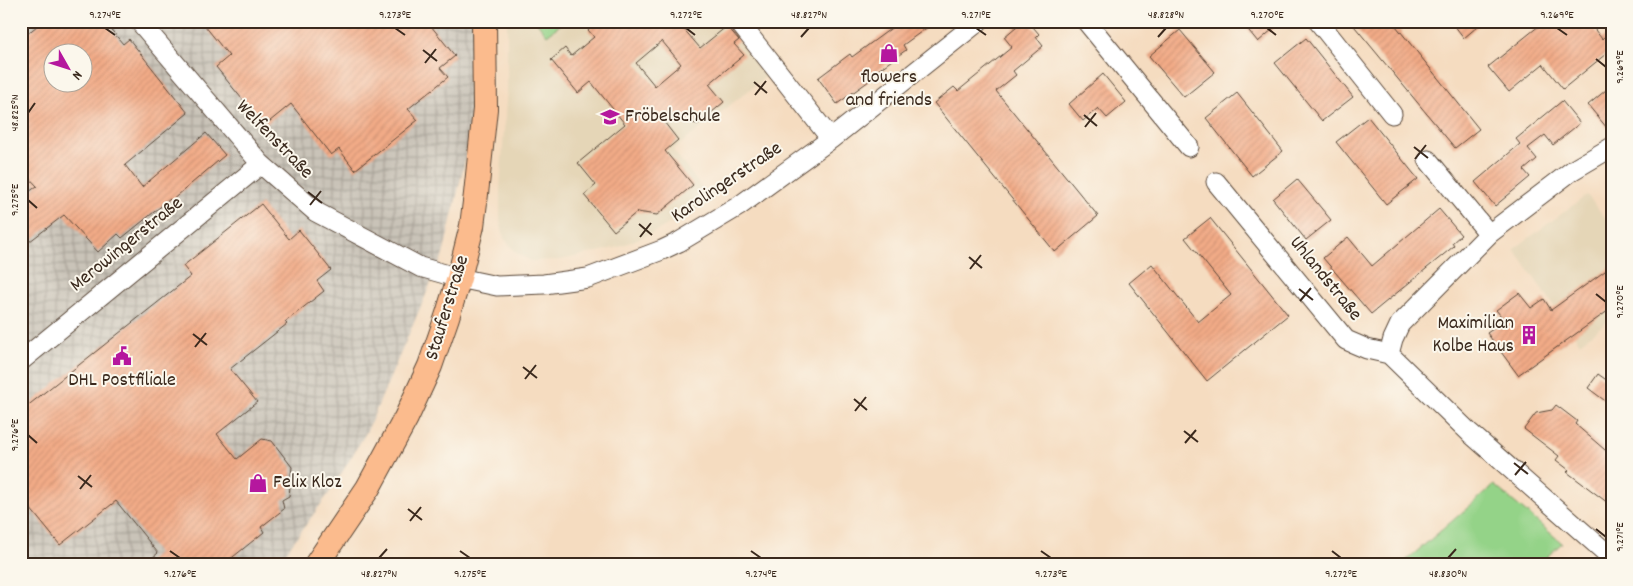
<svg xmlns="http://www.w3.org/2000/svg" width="1633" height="586" font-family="Dekko,sans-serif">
<defs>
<pattern id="industrial-grid" width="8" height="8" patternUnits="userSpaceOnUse" patternTransform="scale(1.25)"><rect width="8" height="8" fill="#c9c3b8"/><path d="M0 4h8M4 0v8" fill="none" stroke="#a49f95"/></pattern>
<pattern id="building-hatch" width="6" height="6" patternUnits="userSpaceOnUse" patternTransform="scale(1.25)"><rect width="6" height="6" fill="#f2ab87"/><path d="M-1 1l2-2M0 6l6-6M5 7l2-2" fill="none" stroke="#d09374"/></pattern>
</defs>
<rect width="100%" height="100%" fill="#fbf7ec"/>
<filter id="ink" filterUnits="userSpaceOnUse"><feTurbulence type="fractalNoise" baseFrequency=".02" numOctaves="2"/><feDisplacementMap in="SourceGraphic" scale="10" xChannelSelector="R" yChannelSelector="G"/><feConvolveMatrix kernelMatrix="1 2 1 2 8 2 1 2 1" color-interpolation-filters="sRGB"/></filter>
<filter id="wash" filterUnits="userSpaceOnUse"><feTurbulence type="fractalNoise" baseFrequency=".0096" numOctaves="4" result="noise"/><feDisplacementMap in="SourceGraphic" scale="20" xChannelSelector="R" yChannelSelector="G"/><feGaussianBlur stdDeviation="1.12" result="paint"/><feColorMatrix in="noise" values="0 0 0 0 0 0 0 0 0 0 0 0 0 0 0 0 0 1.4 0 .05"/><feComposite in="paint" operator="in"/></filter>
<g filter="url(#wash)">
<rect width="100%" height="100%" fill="#f5dcc0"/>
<!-- built -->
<path fill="#e5d6b7" d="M507,21H724L767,76L673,150L712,201L658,230L619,247L561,260L531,261L515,252L504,238L500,220V189L507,87Z
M1587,195L1612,226V318L1580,343L1514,249Z"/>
<!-- industrial -->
<path fill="url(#industrial-grid)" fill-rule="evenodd" d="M21,21H479L477,109L443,255L367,431L332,489L281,559L274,565H21ZM52,52H82V82H52Z"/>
<!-- garden -->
<path fill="#94d388" stroke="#687e53" d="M536,21H565L547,35Z
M1494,485L1562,543L1538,565H1401Z"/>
<g id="blocks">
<!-- building -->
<path fill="url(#building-hatch)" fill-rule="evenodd" d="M43,21H104L123,44L129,39L188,113L125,165L142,187L206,133L225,155L171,201L170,199L122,238L118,234L98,252L64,215L21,248V198L37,186L21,169V39ZM52,52H82V82H52Z
M201,21H427L455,56L440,68L448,77L408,109L418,120L355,170L339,149L331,155L291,104L264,126L216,67L229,56Z
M598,21H677L700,48L727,26L739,40L734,44L744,55L709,84L724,102L698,124L661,118L678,140L665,151L693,185L657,215L637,212L614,231L584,195L596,185L578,163L625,124L591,82L578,93L551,60L565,48L571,56L594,37L588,30ZM662,41L681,64L655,86L636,63Z
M901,21H936L903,45L906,50L867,78L869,81L837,104L818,78L850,54L852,57Z
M1023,21H1028L1039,34L1036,37L1043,46L1013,71L1016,75L996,91L1098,216L1055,252L934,103L954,87L958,91L1012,47L1004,37Z
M1241,21H1282L1258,42Z
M1350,21H1392L1479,129L1455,148Z
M1451,21H1484L1464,38Z
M1545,21H1588L1602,39L1606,35L1612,42V49L1563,89L1543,64L1509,92L1488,67Z
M1180,30L1215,72L1184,97L1149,56Z
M1306,38L1353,97L1322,121L1275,63Z
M1103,74L1126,102L1107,118L1098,108L1083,121L1069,104Z
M1612,85V134L1588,105Z
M1237,93L1283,151L1252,176L1206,118Z
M1562,101L1580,123L1553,145L1545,135L1528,148L1537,159L1524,170L1530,177L1495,206L1475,182L1520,144L1516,139Z
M1368,117L1418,179L1386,204L1336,142Z
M1297,179L1331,220L1306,240L1273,199Z
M261,204L289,239L299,230L331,270L317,281L324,291L285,322L287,324L230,369L257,402L217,434L237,459L262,439L272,441L292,467L289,496L282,500L284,509L261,527L264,532L223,565H144L158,553L116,501L60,545L21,497V411L191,276L183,266Z
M1439,209L1461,235L1452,243L1454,246L1371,314L1323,258L1348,237L1372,266Z
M1210,218L1288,315L1207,381L1129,283L1152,264L1198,322L1231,295L1185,238Z
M1612,266V308L1518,375L1487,333L1505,321L1496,310L1519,293L1531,308L1544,299L1551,310Z
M1598,374L1612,384V406L1588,388Z
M1556,405L1577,421L1575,424L1612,456V506L1567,472L1569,470L1556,460L1559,456L1524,429L1536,413L1552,410Z"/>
</g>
</g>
<g filter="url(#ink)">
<use href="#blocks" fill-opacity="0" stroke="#574536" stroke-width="1"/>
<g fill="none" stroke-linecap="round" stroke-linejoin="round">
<!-- minor casing -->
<g stroke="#574536" stroke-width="21">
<path id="minor" d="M139,21L261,164L316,212L420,267L459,278L497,286L544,284L588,278L662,250L679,242L739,206L831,139L979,21
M738,21L831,139
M1086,21L1189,147
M1318,21L1392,114
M1428,160L1489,234
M1216,182L1346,340L1367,349L1389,354
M1389,354L1393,339L1400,324L1489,234L1573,170L1612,147
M1389,354L1470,433L1612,558
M21,361L261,164"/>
</g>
<!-- major casing -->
<g stroke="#574536" stroke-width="26">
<path id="major" d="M316,565L368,488L406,418L430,366L447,317L459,278L472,226L476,194L485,109L484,21"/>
</g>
<!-- minor -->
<use href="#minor" stroke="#fff" stroke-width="19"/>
<!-- major -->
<use href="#major" stroke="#fbbb8d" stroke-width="24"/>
</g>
</g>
<!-- ticks -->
<path fill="none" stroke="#3b2a1e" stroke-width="2" d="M105,28L115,35M395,28L405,35M686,28L695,35M976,28L986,35M1267,28L1276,35M1557,28L1567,35M801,37L809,28M1158,37L1166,28M423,50L437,61M1596,59L1606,67M425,63L436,49M754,82L767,93M755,95L766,81M28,113L35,103M1084,115L1097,126M1085,127L1096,113M1414,147L1428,158M1415,159L1426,145M308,192L322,203M28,200L37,208M310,205L321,191M639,224L652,235M640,237L651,223M969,257L982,268M970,269L981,255M1299,289L1313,300M1596,294L1606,302M1300,301L1311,288M193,334L207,345M195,347L206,333M523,367L537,378M525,379L536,365M854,399L867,410M855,411L866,397M1184,431L1198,442M28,435L37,443M1185,443L1196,430M1514,463L1528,474M1515,475L1526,462M78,476L92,487M80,489L91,475M408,509L422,520M410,521L421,507M1596,529L1606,537M170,551L180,558M460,551L470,558M751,551L761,558M1041,551L1051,558M1332,551L1341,558M379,558L387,549M1448,558L1456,549"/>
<!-- icons -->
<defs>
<g id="shop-bare" transform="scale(1.5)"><path d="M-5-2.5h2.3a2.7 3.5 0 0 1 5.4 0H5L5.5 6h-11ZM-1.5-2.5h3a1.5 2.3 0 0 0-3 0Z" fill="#b5179e" stroke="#fbf7ec" stroke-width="2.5" paint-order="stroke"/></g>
<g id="school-bare" transform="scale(1.5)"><path d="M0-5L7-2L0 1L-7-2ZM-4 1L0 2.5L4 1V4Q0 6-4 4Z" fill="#b5179e" stroke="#fbf7ec" stroke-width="2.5" paint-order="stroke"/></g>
<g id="building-bare" transform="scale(1.5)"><path d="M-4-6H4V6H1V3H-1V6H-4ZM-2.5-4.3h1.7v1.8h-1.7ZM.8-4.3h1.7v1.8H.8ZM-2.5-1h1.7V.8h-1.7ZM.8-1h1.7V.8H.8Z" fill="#b5179e" stroke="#fbf7ec" stroke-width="2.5" paint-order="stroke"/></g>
<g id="civic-bare" transform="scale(1.5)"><path d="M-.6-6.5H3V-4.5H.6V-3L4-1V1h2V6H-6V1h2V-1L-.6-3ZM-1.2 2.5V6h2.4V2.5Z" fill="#b5179e" stroke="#fbf7ec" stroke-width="2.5" paint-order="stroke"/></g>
</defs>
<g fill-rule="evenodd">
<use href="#shop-bare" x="889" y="53"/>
<use href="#school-bare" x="610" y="117"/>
<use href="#building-bare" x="1529" y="335"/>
<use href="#civic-bare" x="122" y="356"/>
<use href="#shop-bare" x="258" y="483"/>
</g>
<g text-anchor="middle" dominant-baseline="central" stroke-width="4" stroke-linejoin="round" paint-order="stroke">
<!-- poi labels -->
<g font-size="20" fill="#3b2a1e" stroke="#fbf7ec">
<text x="889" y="78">flowers<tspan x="889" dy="23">and friends</tspan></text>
<text x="625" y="117" text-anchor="start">Fröbelschule</text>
<text x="1514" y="324" text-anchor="end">Maximilian<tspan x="1514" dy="23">Kolbe Haus</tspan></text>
<text x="122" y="381">DHL Postfiliale</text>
<text x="273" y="483" text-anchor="start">Felix Kloz</text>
</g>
<!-- street labels -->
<g font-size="20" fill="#3b2a1e" stroke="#fbf7ec">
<text transform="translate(274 140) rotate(46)">Welfenstraße</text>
<text transform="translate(727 183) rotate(-34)">Karolingerstraße</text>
<text transform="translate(127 245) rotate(-39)">Merowingerstraße</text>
<text transform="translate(1325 279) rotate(51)">Uhlandstraße</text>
<text transform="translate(448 308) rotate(-73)">Stauferstraße</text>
</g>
</g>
<!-- margin -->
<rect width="1633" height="586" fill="none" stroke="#fbf7ec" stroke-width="55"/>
<!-- north arrow -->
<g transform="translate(68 68) rotate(129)"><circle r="24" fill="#fbf7ec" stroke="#aea59a"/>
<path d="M0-4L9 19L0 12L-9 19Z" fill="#b5179e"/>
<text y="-8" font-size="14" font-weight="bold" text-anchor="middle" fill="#3b2a1e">N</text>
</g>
<rect x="28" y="28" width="1578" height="530" fill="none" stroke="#3b2a1e" stroke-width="2"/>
<g font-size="12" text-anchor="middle" fill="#3b2a1e">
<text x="105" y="18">9.274°E</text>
<text x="395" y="18">9.273°E</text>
<text x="686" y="18">9.272°E</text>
<text x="809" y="18">48.827°N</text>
<text x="976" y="18">9.271°E</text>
<text x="1166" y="18">48.828°N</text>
<text x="1267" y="18">9.270°E</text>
<text x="1557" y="18">9.269°E</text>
<text transform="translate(1619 67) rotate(-90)" y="4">9.269°E</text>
<text transform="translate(14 113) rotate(-90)" y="4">48.825°N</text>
<text transform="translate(14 200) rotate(-90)" y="4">9.275°E</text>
<text transform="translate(1619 302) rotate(-90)" y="4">9.270°E</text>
<text transform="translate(14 435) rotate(-90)" y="4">9.276°E</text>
<text transform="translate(1619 537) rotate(-90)" y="4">9.271°E</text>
<text x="180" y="577">9.276°E</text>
<text x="379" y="577">48.827°N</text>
<text x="470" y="577">9.275°E</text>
<text x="761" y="577">9.274°E</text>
<text x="1051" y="577">9.273°E</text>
<text x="1341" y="577">9.272°E</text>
<text x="1448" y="577">48.830°N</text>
</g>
</svg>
